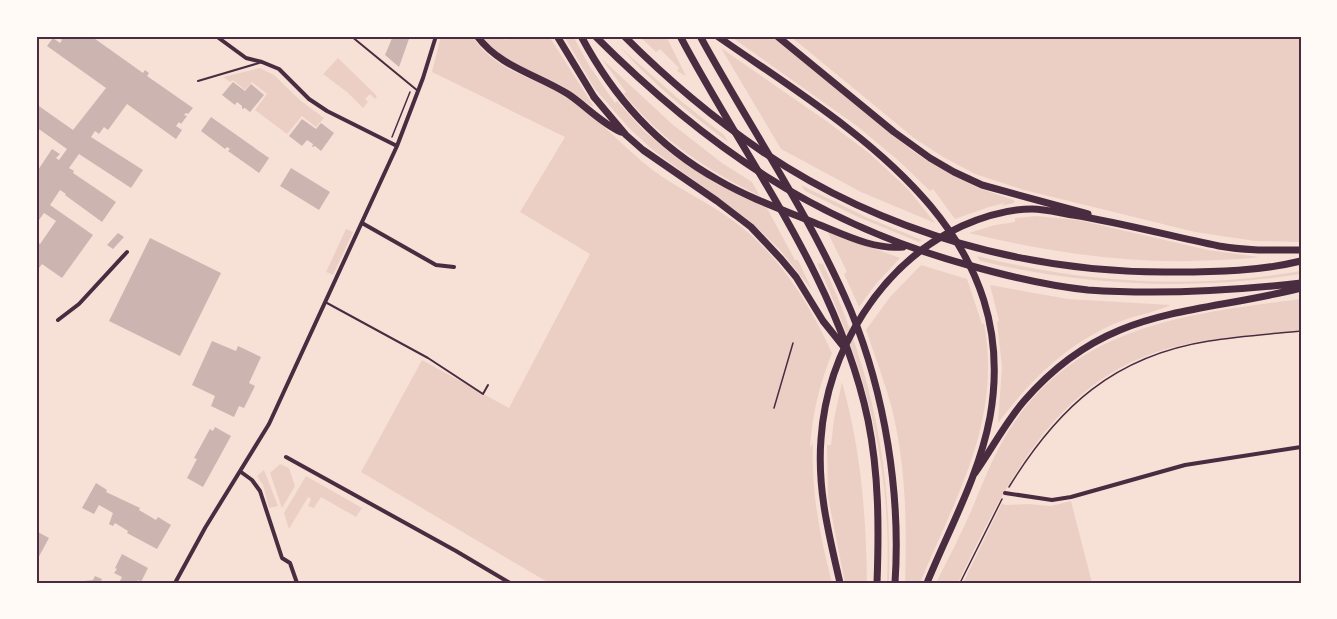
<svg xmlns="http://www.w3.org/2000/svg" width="1337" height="619" font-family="Inter,sans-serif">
<rect width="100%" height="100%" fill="#f7e1d7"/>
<!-- green -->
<path fill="#ebcfc5" d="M441,36H472C497,74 536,76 570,100C601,120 625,149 654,171C680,190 710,203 735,222C779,255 810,304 832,353C819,386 813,412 810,447L813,443C811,492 820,536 832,583H549L361,472L422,360L509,408L590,254L520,212L565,137L432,72Z
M482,36H502L506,40L511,36H549L594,107C583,102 573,92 562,86C532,69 505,65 482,36Z
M564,36H573L590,67L615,103L617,101L644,131L673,155L715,183L767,208L795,260H798L812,290L780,250L750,221L654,151L629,128L595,89Z
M639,36H666L686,76L677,71L679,68L660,49L656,52Z
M730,36H772L910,149L929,162L978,188L1014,200V203L1001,206L1005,203L989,207L955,219L933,189L930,191L900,162L857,126Z
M790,36H1301V242L1255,241L1195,232L1024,190L975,174L943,157L914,138Z
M621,48L681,101L724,135L728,142C690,114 652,83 621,48Z
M721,48L825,120L869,153L908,189L935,223L861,192L781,149Z
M338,58L377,96L375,99L370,94L365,99L368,102L363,108L347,92L323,74Z
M602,59L672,124L722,163L752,182L760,196C708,171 661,140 624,94L626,92Z
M260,68L274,75L301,101L324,118L316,127L302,116L287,134L255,110L267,94L252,82L245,90L233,80L230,82L223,77Z
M801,185L868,218L922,240L919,242L858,217L805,191Z
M1037,216L1078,220L1208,250L1259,257C1246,259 1232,259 1218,260C1133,265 1051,253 969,233L995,225L1015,222V218Z
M346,229L353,232L333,275L326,272Z
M827,231L900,258L875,285L859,307L844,274L847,272Z
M977,256C1084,283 1193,290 1301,271V274C1193,291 1086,286 980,261Z
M817,263L823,264C872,370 892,466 889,583H887C892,462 866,371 817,263Z
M921,265L967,279L982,324L984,323C1002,421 956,496 920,583H905C907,525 906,466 892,409C885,383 875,356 866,330L890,297Z
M990,285L1068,299L1171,305C1153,313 1132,316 1114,324C1063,347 1031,380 998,423L1002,367L997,322L999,321Z
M1301,299V330C1257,335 1213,337 1170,348C1055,379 1005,485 958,583H936C948,559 961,534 972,509C981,487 990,464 1002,442C1068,326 1180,315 1301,299Z
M842,382C861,450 866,513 867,583H845L828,497L827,445H831L834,419Z
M280,464L289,468L295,486L282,508L270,473Z
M264,470L278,506L269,508L263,485L257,476Z
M306,476L362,508L356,517L321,497L314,508L308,506L311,499L308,497L289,529L284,513Z
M1071,501L1092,583H963L1002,503L1005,505L1028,504L1051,506Z"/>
<!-- building -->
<path fill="#ccb4b1" d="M60,36H91L143,73L145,70L149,73L147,76L193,108L188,114L186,113L184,115L187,116L181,124L179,122L176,126L182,130L176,139L127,104L108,130L104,127L99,134L95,131L91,137L143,170L131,188L79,154L69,168L74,171L73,173L116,202L102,222L65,195L66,194L60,190L50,205L93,235L62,278L42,264L36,272V241L40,244L56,221L44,213L36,224V173L52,149L60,154L56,158L59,160L67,149L36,127V104L73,130L106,88L47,46L53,38L60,43L62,40L59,37Z
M393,36H410L399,67L385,55Z
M233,82L245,91L251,84L264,95L250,112L245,108L242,109V106L237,102L235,105L222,95Z
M211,117L269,158L259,173L228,151L230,149L227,147L225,149L201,131Z
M302,119L316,129L321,123L334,133L321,151L315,146L312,147L313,144L307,140L302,146L289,136Z
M291,168L330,192L319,210L280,186Z
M118,233L124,237L113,249L107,245Z
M150,238L221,273L180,356L109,321Z
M212,341L236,351L238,346L261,357L249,383L255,386L244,408L239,406L234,417L211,406L215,396L192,385Z
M215,427L231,436L203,487L187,478L197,459L194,458L210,429L213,431Z
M96,483L107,490L106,492L140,508L139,510L156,520L158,517L171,525L157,549L127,533L128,531L115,523L113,526L109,524L113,513L99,505L94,514L82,508Z
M36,531L49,538L36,562Z
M122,554L148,568L141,582L138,580L136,583H119L122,577L114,573L117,569L115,568Z
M95,576L102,579L100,583H82L84,581L93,580Z"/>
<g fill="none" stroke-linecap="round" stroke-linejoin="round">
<!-- path -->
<path stroke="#4a2c40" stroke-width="1.5" d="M392,137L410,92
M774,408L793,343
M1009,487C1058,407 1114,356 1209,341C1240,336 1271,334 1301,331
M960,583L1002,499"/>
<!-- service -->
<path stroke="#4a2c40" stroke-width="2" d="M351,36L418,91
M198,81L259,63
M327,303L428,358L483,394L488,385"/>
<!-- minor -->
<path stroke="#4a2c40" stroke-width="4" d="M216,36L246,58L262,62L279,69L309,99L327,111L397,146
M362,223L436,265L454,267
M58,320L79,304L127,252
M286,457L456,551L510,583
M241,472L252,480L260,491L282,558L290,563L297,583
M1005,493L1052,500L1071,497L1185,465L1301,447
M175,583L205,528L269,424L397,146L423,78L436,36"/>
<!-- trunk -->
<path stroke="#4a2c40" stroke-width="7" d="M477,36C500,67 536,74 568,94C586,106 601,123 621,132
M680,36C746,161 838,278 868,420C879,474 879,528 877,583
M700,36C750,128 810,214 851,311C885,394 901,494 895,583
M717,36C849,128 1024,226 990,417C979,476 949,529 927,583
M594,97L626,135L643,150L717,201L751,227L781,259L796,277L823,321L843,346"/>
<!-- motorway -->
<path stroke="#4a2c40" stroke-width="7" d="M557,36L594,97
M581,36C614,98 657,146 718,180C749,198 783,210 815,223C843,234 873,250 903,247
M595,36C705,146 817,224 968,265C1007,276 1048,286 1088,290C1160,295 1230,291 1301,283
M624,36C667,79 713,118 763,152C883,233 1030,274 1175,272C1217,272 1260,271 1301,261
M777,36L894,132L930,158L954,172L982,185L1088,214
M975,473C992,449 1005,423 1024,401C1107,305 1190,316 1301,288
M840,583C829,535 817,489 821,439C827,351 881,263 962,226C985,216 1008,209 1032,209C1045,209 1060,213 1073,215C1122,223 1170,236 1219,246C1247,251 1274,250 1301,250"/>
</g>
<!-- border -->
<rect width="1337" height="619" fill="none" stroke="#fffaf5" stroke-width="75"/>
<rect x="38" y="38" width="1262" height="544" fill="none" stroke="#4a2c40" stroke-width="2"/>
</svg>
